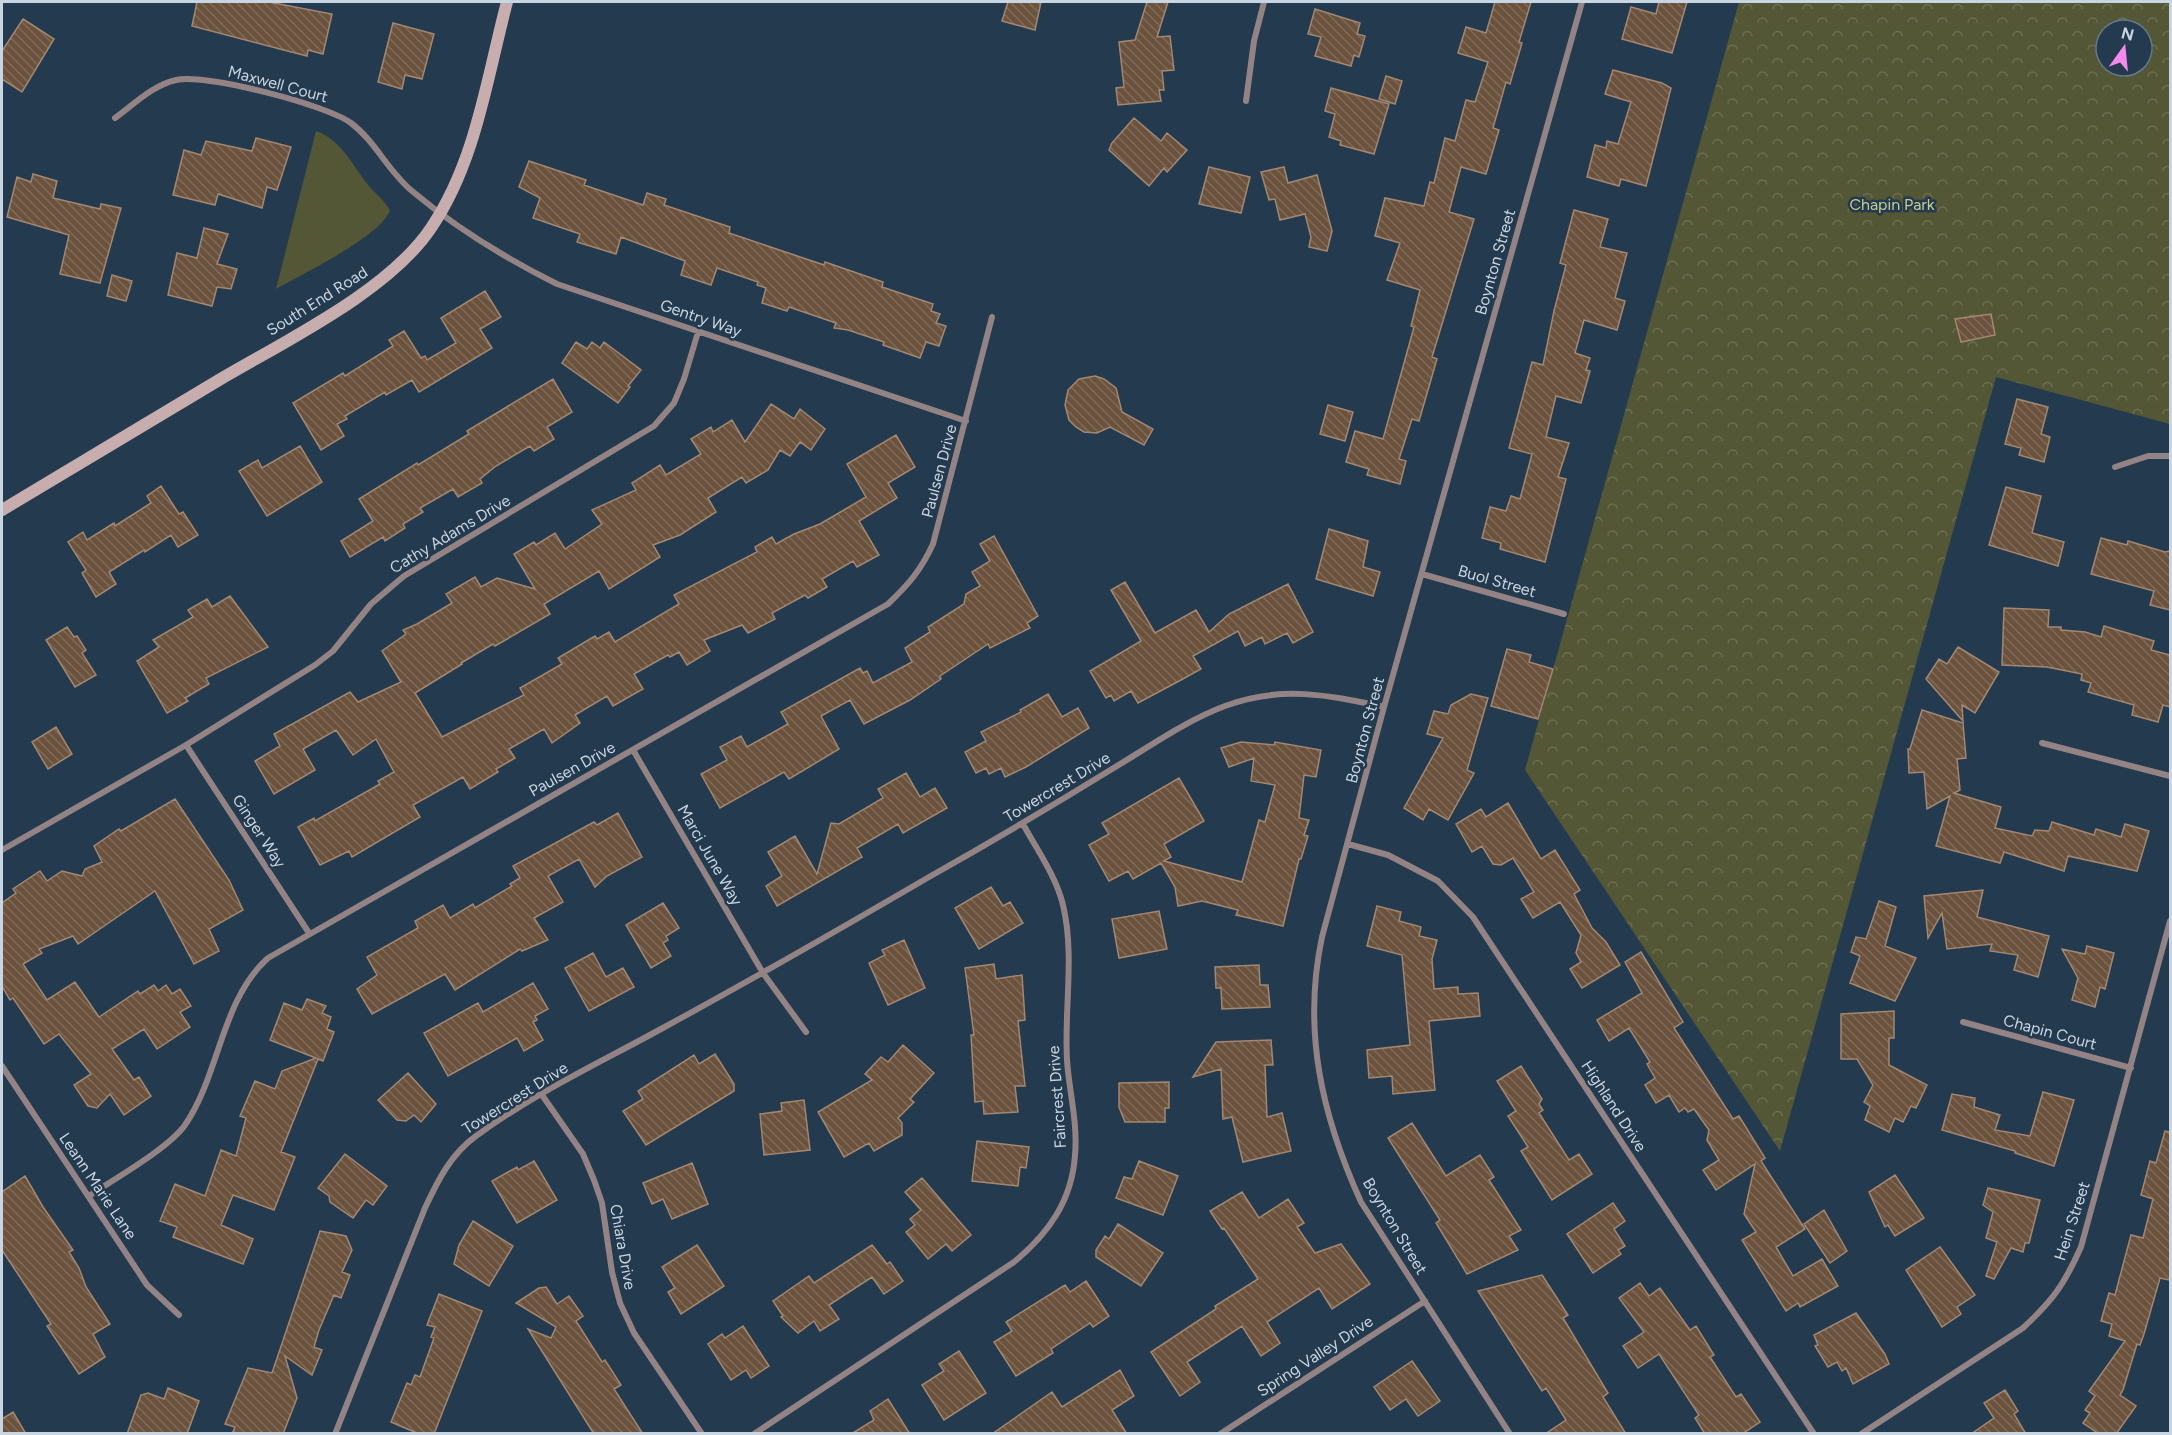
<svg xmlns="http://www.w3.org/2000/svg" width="2172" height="1435" font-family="Figtree,sans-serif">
<defs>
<pattern id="park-crowns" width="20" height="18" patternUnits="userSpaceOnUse" patternTransform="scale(1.5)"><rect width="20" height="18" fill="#545736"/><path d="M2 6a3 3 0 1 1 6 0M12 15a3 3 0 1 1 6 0" fill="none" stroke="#6b6e53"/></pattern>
<pattern id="building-back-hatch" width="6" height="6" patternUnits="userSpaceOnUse" patternTransform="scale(1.5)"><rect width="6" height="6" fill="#6b523d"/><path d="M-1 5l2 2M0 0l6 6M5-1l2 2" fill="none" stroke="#7f6a59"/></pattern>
</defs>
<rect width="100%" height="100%" fill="#243a4e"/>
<!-- green -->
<path fill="#545736" d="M316,131C341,140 352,164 368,185C375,193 384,200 390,210C383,235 301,275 276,289Z"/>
<!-- park -->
<path fill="url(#park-crowns)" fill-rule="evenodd" d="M1739,2H2170V424L1996,377L1780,1151L1525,770ZM2106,30H2142V66H2106Z"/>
<!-- building -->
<path fill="url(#building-back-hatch)" stroke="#a38771" stroke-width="1.5" d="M197,2H269L332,14L323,54L308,50L307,56L192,26Z
M1008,2H1041L1035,30L1002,21Z
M1147,2H1168L1157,37L1170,36L1174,70L1162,71L1164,90H1159L1161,101L1118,105L1116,88L1124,87L1119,42L1135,40Z
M1495,2H1531L1519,42L1522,43L1510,84L1506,82L1493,128L1499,130L1486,174L1461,167L1449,212L1474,219L1432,357L1437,359L1419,421L1412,419L1399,459L1406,461L1400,484L1367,475L1369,469L1346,462L1355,431L1383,439L1414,327L1411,326L1420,290L1387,280L1400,243L1375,236L1385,198L1424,206L1430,182L1434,183L1445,138L1455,141L1466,100L1475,102L1488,62L1458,53L1466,27L1486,33Z
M1659,2H1687L1672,53L1622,39L1631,7L1656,14Z
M1315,9L1360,23L1357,34L1365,36L1359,57L1354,55L1351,66L1315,56L1321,37L1308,34Z
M23,19L54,39L22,92L2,79V51Z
M393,23L434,34L422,79L405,75L402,89L378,82Z
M1613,70L1662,83L1671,88L1646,186L1621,179L1619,186L1587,177L1595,145L1606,148L1607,141L1618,144L1631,102L1605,94Z
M1386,76L1402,81L1395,104L1379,99Z
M1331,88L1389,104L1374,154L1340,145L1341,141L1329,137L1335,114L1325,111Z
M1134,118L1161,141L1167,133L1187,150L1167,172L1164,168L1149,186L1109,150L1112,143Z
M256,138L291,147L277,190L267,187L262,208L218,194L215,205L173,195L184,150L201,155L206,141L252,151Z
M529,161L586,180L584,185L643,205L647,193L666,199L664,205L730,227L729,233L824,265L825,262L883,282L882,287L933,304L931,311L940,314L936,323L946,326L939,346L926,342L920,358L883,345L884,342L848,330L834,328L836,323L789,307L787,311L762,303L766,288L757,285L758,282L717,268L711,285L681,275L685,261L621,237L616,254L577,242L580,234L533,218L540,198L519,187Z
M1209,167L1250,177L1241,213L1199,204Z
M1284,167L1288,183L1317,175L1332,231L1327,251L1309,247L1311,237L1305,214L1280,220L1275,199L1269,200L1261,172Z
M33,174L57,181L53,198L100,209L101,204L121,208L100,283L60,274L69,235L7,217L17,177L31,182Z
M1574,210L1608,219L1600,247L1627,253L1615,298L1625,301L1617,330L1584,320L1575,353L1590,358L1586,370L1590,371L1581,403L1556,396L1546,437L1569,443L1558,477L1566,479L1545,562L1500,549L1501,543L1482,538L1490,507L1506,511L1511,496L1520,499L1532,454L1509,448L1532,362L1543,365L1554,311L1566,265L1560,263Z
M204,228L228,234L217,264L237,269L231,289L217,287L212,306L168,295L177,253L197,258Z
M112,275L132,281L126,301L107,296Z
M485,291L501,317L480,329L492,348L419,392L412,380L386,395L385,392L345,416L347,419L337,424L344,436L321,450L293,403L343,373L345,376L393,346L389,340L404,331L421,358L425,356L427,360L456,343L441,318Z
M1991,314L1995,335L1961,342L1955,319Z
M576,342L587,349L592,342L600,348L604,342L641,370L628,386L630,387L618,403L562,363Z
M1095,376L1104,379L1116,388L1122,412L1153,429L1144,445L1110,427L1097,433L1084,432L1076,427L1069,420L1065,405L1068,390L1079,379Z
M553,379L572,412L547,427L554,439L534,451L530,446L496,466L480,479L482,483L458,497L453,489L420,508L423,512L403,524L405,528L385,541L383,537L350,557L341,541L373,521L359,499L417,463L418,465L469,434L467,431Z
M2017,399L2048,407L2041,434L2050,437L2044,462L2019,455L2021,448L2005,444Z
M771,404L794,419L800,409L825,429L811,450L800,442L790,456L780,450L768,470L746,483L742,477L708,498L716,512L680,535L653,545L660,557L609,589L599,571L544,604L550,614L495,646L493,644L461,663L462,664L415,693L442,737L524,695L520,688L562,664L558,658L595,636L597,639L609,632L615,642L679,604L674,595L757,552L755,547L772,537L776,544L794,534L820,524L866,497L847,464L896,435L915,467L888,483L897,498L859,521L879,555L857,567L853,561L822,579L827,587L808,598L805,595L772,613L775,619L748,633L742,625L704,640L710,651L687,665L679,652L670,657L668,655L634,674L643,689L613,706L607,696L575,715L580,723L552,743L544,729L509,749L515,758L496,769L498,772L470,789L463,777L413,805L420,817L352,857L349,851L320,865L298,827L314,818L315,821L380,784L378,781L394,772L376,739L353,755L336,730L303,749L315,770L274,794L255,761L280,746L274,734L350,692L358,702L401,682L382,651L406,634L403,630L417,624L452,603L446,594L475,577L481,587L497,578L535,589L514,554L534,542L536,545L555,533L565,549L602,524L592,510L636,490L632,483L660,465L666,475L701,454L691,439L711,427L713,432L732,420L745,442Z
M1328,405L1353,412L1345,441L1320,434Z
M300,446L322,482L267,516L239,471L258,460L262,468Z
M161,486L179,514L183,512L198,535L178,547L171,535L145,552L144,550L109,572L116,584L96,597L82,573L86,570L68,542L83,532L87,540L114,523L115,526L151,503L147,496Z
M2006,487L2041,496L2032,533L2064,542L2058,566L1989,545Z
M1329,529L1368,541L1363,567L1380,572L1373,596L1316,579Z
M994,536L1038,616L1027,623L1030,628L990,648L988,644L940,676L941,679L910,700L864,724L850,700L821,716L839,749L789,779L784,772L720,808L701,774L727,760L720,747L741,736L747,747L788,724L781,712L860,668L863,673L867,671L873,683L912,662L905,648L930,632L928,627L964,604L966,594L980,586L972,572L990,561L980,544Z
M2101,538L2127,545L2128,541L2165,552L2170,551V610L2150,605L2154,591L2091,574Z
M1125,582L1155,633L1196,610L1209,632L1229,614L1288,584L1313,632L1293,643L1287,633L1265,644L1262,637L1245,646L1238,631L1193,656L1201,669L1181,680L1138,703L1131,691L1114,701L1111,695L1106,698L1090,671L1141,641L1111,590Z
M230,596L268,647L206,678L209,684L185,698L188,701L167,713L137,661L159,647L153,640L193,617L188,610L207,599L212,607Z
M2004,608L2049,610L2048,627H2061V630L2085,632L2101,637L2104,626L2154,641L2151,650L2170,655V707L2163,705L2158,722L2132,715L2134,705L2088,692L2091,683L2081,680L2082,674L2047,667L2002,665Z
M67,627L74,637L77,636L86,650L82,653L96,675L75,687L46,640Z
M1958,647L1999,672L1975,713L1962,705L1963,721L1926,679L1939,659L1947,664Z
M1507,649L1531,655L1529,662L1553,669L1538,719L1491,706Z
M1048,694L1062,717L1078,708L1089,728L1026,767L1005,777L1001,768L989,774L986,768L976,773L965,752L986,741L981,732L1021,712L1020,710Z
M1471,694L1488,698L1467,770L1474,773L1448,820L1429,809L1423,820L1404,808L1443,738L1427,734L1434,711L1448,714L1451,705Z
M1922,710L1963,723L1966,758L1957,759L1960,790L1954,793L2001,807L1995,828L2032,836L2035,830L2049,831L2052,822L2094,835L2096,829L2121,837L2125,824L2149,831L2137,871L2068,856L2064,871L2004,852L2000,863L1936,846L1950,796L1927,809L1924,772L1909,773L1908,749H1910Z
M56,727L72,754L48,769L32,742Z
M1241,742L1274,745L1275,742L1321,750L1316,777L1304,775L1299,818L1309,820L1304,835L1308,836L1301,859H1299L1283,926L1236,915L1238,910L1202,901L1178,906L1175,887L1161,863L1133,879L1128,871L1109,881L1089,845L1109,834L1102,823L1179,778L1204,821L1164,844L1171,857L1164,861L1242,882L1259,820L1265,822L1275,785L1251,781L1254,758L1229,767L1221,748Z
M906,773L920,797L935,788L947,808L903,833L898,824L857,848L862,857L777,906L766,886L782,876L768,852L795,836L817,874L831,823L839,824L883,798L878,789Z
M175,799L229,880L243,910L209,929L219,951L194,964L155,891L78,944L73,936L39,949L42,953L23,964L47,1000L75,982L99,1017L138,991L140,994L154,985L158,991L166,985L172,994L180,989L191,1006L180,1012L190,1027L157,1049L144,1029L112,1049L134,1080L139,1077L151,1096L124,1115L110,1094L97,1108L88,1106L74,1085L91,1074L59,1034L44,1044L13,998L10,1000L2,986V903L16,893L13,889L40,871L47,881L62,871L82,876L85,869L102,862L94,846L119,829L121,831Z
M1508,803L1541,859L1555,850L1580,890L1574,894L1592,928L1606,942L1620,965L1582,988L1570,969L1581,962L1576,953L1581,935L1560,902L1533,918L1521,899L1534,892L1513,858L1501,865L1493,864L1482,846L1472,852L1456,824L1481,809L1486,817Z
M618,813L642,857L607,876L595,887L579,859L548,876L563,902L534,918L548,940L522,951L520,949L455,990L445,974L372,1014L357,989L377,975L367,957L418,928L415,921L443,905L450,918L473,904L475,908L512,886L510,884L520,878L513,866L594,822L597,825Z
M991,887L1003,906L1010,902L1023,923L979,949L955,908Z
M1983,890L1977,917L2049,936L2038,977L2014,970L2018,955L1990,951L1992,944L1947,949L1942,913L1928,938L1924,896Z
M1879,901L1896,907L1885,946L1916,958L1895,1001L1850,983L1860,956L1851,952L1856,937L1866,939Z
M663,903L679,928L666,936L668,940L663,943L671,956L651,968L626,925Z
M1377,906L1401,912L1399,921L1421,927L1419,936L1437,940L1432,959L1434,989L1458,987V994L1478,993L1480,1016L1429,1021L1435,1090L1393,1094L1392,1076L1369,1078L1367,1050L1410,1045L1402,955L1367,946Z
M1159,911L1167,949L1119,958L1112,919Z
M904,940L925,988L888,1005L869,963L885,955L882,950Z
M2087,946L2114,953L2105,989L2100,987L2095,1007L2072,1000L2078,978L2062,949L2085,954Z
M1641,952L1683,1022L1674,1028L1733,1119L1739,1116L1765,1158L1761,1161L1805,1229L1776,1247L1793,1276L1822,1259L1838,1286L1800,1307L1798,1303L1786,1311L1742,1240L1756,1232L1744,1214L1755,1164L1716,1190L1703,1170L1719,1160L1707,1140L1709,1130L1694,1109L1688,1112L1685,1108L1679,1112L1669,1095L1656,1103L1645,1085L1655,1078L1647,1064L1650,1062L1629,1028L1609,1041L1597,1020L1642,993L1625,962Z
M593,953L606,977L623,968L634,987L589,1011L565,968Z
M994,964L996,979L1022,975L1025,1020L1018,1021L1025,1086H1015L1018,1112L984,1114L983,1101L975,1102L971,1035H974L965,968Z
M1259,965L1260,985H1268L1270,1007L1222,1009L1221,988H1216L1215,967Z
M533,983L548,1009L535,1016L537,1020L533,1022L543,1040L524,1051L517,1038L448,1076L424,1033L478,1003L483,1012Z
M307,999L326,1006L322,1013L331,1017L327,1029L334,1032L323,1061L318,1059L281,1152L295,1157L274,1210L233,1195L221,1225L253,1239L243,1264L173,1237L177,1227L160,1221L175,1184L205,1196L221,1150L236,1156L246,1118L240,1116L255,1081L275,1089L282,1071L316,1058L270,1040L284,1003L302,1010Z
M1894,1011V1038H1889V1065L1927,1085L1916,1108L1911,1106L1903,1122L1895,1118L1889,1132L1865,1120L1870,1106L1864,1102L1873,1085L1857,1059H1841V1014Z
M1271,1040L1273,1065H1265L1267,1117L1282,1113L1291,1151L1243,1162L1232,1117L1223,1119L1221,1069L1193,1077L1216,1042Z
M903,1045L934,1073L910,1099L914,1102L898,1118L902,1123V1135L874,1151L869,1143L844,1157L818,1112L872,1080L865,1074L881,1057L888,1062Z
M715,1054L734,1084V1091L646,1145L623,1111L643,1099L638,1091L694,1055L699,1064Z
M1521,1066L1542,1099L1539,1104L1543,1110L1539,1113L1569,1160L1579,1154L1592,1174L1552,1200L1521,1151L1528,1147L1508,1116L1516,1111L1497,1081Z
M408,1073L436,1104L421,1122L414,1115L406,1121L397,1120L378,1100Z
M1169,1082V1108H1165V1122H1125L1119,1107V1083Z
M2043,1092L2074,1100L2054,1166L2015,1153V1151L1942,1130L1952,1094L1975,1098L1974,1107L2000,1115L1995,1130L2030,1136Z
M804,1100L810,1150L764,1155L760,1114L782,1111L781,1103Z
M1412,1123L1446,1176L1480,1155L1494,1177L1489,1180L1521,1230L1509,1236L1518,1250L1467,1274L1436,1223L1440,1220L1388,1138Z
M2165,1131L2170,1132V1280L2160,1278L2144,1334L2140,1345L2137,1344L2123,1390L2120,1395L2136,1406L2116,1434H2099L2083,1423L2090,1413L2085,1410L2095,1396L2089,1391L2125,1341L2109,1336L2112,1324L2101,1321L2109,1293L2115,1295L2131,1235L2143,1238L2153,1199L2141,1195L2150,1161L2156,1163Z
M977,1141L1029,1147L1026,1168L1020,1167L1018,1186L972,1181Z
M345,1154L387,1186L373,1205L366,1200L353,1218L330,1202L329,1196L318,1188Z
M534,1161L557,1200L517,1223L492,1181L517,1167L518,1170Z
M1139,1161L1178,1176L1163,1215L1116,1198L1124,1177L1132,1179Z
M692,1163L708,1204L672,1219L663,1199L652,1204L643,1183Z
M1895,1175L1924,1218L1895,1236L1888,1225L1885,1227L1869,1192Z
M25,1176L43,1207L73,1250L69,1252L79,1268L86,1287L110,1324L93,1334L105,1357L79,1374L47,1326L51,1324L2,1250V1192Z
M922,1178L971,1235L952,1251L946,1244L928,1259L906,1232L915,1225L910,1219L921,1210L905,1192Z
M1988,1188L2040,1200L2029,1243H2025L2023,1252L2011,1248L1994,1279L1986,1276L1997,1242L1986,1238L1993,1212L1983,1205Z
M1242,1192L1259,1218L1288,1199L1304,1223L1297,1227L1315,1253L1341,1244L1370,1284L1332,1309L1319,1288L1267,1322L1280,1343L1261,1356L1242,1326L1187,1362L1200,1382L1180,1396L1151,1352L1216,1309L1215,1306L1258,1279L1224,1228L1222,1229L1210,1211Z
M1613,1203L1625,1221L1614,1229L1625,1246L1618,1250L1621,1254L1593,1273L1567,1234Z
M1824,1210L1847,1251L1830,1263L1804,1224Z
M473,1221L513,1246L489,1286L454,1264L459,1245Z
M1118,1224L1163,1253L1141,1286L1096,1257V1250L1105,1236L1109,1239Z
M320,1231L346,1236L352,1250L342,1272L350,1275L341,1298L334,1295L319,1330L314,1347L322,1350L312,1375L285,1356L297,1398L283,1434H232L235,1427L225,1424L248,1368L272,1373Z
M697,1245L724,1286L681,1314L668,1292L675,1288L662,1267Z
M872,1245L887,1264L890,1262L903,1281L884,1294L872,1277L829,1305L839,1319L820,1331L814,1321L798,1333L781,1317L783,1316L773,1301L809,1276L814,1283Z
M1940,1247L1975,1295L1957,1307L1961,1314L1942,1327L1906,1270Z
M1542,1275L1568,1315L1563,1318L1608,1393L1603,1397L1626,1434H1545L1566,1420L1546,1388L1542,1391L1478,1291Z
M1086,1281L1109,1316L1093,1327L1090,1323L1051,1349L1053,1353L1016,1376L994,1342L1012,1331L1006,1322L1065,1285L1070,1292Z
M1640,1283L1649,1296L1660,1288L1690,1330L1696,1326L1714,1355L1710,1357L1736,1397L1741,1394L1760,1422L1742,1434H1705L1695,1418L1699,1415L1659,1354L1638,1368L1623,1346L1644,1332L1619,1298Z
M546,1287L557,1304L569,1296L583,1316L576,1321L602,1362L605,1360L621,1385L614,1389L643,1434H594L528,1329L551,1338L556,1327L516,1303L539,1288Z
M439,1294L482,1311L434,1434H419L391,1422L407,1383L411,1385L415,1375L420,1377L434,1338L431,1337L435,1327L427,1325Z
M1856,1313L1885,1354L1889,1364L1853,1384L1846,1368L1842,1371L1837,1362L1828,1367L1815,1346L1818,1345L1814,1335Z
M743,1326L769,1366L751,1378L746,1370L731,1380L708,1344L722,1334L725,1338Z
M959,1351L986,1393L944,1420L922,1385L944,1371L939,1364Z
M1412,1361L1440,1401L1418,1416L1406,1399L1390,1410L1374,1387Z
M1120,1370L1134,1396L1112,1410L1127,1434H992L1052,1392L1062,1407Z
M168,1388L199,1401L187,1434H127L141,1395L148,1393L164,1399Z
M2005,1390L2018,1411L2014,1414L2026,1434H1971L1994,1418L1984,1403Z
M888,1399L910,1434H851L874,1420L870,1411Z
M13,1412L26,1434H2V1419Z"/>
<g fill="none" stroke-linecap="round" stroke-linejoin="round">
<!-- street -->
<path stroke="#948384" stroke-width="6" d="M1246,101L1254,41L1264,2
M115,118C133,105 153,85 176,80C205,73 327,105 351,123C375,141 388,171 412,191C456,228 505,258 557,284L966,421
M2115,467L2148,456H2170
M1422,574L1564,614
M2042,743L2170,776
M186,745L309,933
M633,750L763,973L806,1032
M1348,844L1388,855L1438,881L1473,917L1814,1434
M2,850L186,745L315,665L333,651L371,604L404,576L654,426L674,403L684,379L698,332
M1963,1022L2131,1068
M2,1066L147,1285L179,1315
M542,1095L583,1154L594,1180L602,1203L612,1272L620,1303L634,1333L702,1434
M89,1196C114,1179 169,1148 185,1125C220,1074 221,1000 268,958L888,604C909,584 921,570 933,544L992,317
M335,1434L425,1208C438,1180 451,1154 476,1136C533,1094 599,1063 661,1029C751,980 840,929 929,877C991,842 1052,806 1112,769C1149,747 1185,721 1225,706C1281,685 1328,695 1384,707
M754,1434L1014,1262C1048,1234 1072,1201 1075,1155C1078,1123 1069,1091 1067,1060C1064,1009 1075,955 1063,905C1056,876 1037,850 1023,824
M1220,1434L1425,1301
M1510,1434L1361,1202C1322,1116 1302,1031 1322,937L1384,707L1582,2
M1861,1434L2023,1328C2053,1300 2064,1285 2081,1247L2170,921"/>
<!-- secondary -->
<path stroke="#c8adae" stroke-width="12" d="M2,510C75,467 146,423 219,380C285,341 389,291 431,228C476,162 487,77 507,2"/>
</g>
<g text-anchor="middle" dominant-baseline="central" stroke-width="5" stroke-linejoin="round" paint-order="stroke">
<!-- street labels -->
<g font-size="16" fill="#c8d5e2" stroke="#243a4e">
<text transform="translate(278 84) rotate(15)">Maxwell Court</text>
<text transform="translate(1495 262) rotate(-74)">Boynton Street</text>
<text transform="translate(317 301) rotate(-32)">South End Road</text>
<text transform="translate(701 318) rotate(19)">Gentry Way</text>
<text transform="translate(939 471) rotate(-75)">Paulsen Drive</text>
<text transform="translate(450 534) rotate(-31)">Cathy Adams Drive</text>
<text transform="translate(1497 581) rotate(16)">Buol Street</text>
<text transform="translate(1365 730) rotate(-75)">Boynton Street</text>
<text transform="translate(572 769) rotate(-29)">Paulsen Drive</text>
<text transform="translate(1057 787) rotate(-31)">Towercrest Drive</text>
<text transform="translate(259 831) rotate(57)">Ginger Way</text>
<text transform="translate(710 855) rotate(60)">Marci June Way</text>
<text transform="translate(2050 1032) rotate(15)">Chapin Court</text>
<text transform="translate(1057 1097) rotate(-94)">Faircrest Drive</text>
<text transform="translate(515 1098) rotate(-32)">Towercrest Drive</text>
<text transform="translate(1614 1106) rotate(57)">Highland Drive</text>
<text transform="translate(98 1186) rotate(56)">Leann Marie Lane</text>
<text transform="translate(2072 1221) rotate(-72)">Hein Street</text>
<text transform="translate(1395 1226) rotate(59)">Boynton Street</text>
<text transform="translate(623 1247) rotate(80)">Chiara Drive</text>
<text transform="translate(1315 1356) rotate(-33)">Spring Valley Drive</text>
</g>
<!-- park labels -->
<g font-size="16" fill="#c6cd8d" stroke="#243a4e">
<text x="1892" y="204">Chapin Park</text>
</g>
</g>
<!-- border -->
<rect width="2172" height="1435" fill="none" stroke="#c8d5e2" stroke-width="6"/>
<!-- north arrow -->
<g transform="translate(2124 48) rotate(15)"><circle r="28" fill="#243a4e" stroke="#667889" stroke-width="1.5"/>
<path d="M0-4.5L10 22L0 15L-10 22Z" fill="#f589ee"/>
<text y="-9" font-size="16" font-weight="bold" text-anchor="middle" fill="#c8d5e2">N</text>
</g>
</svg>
